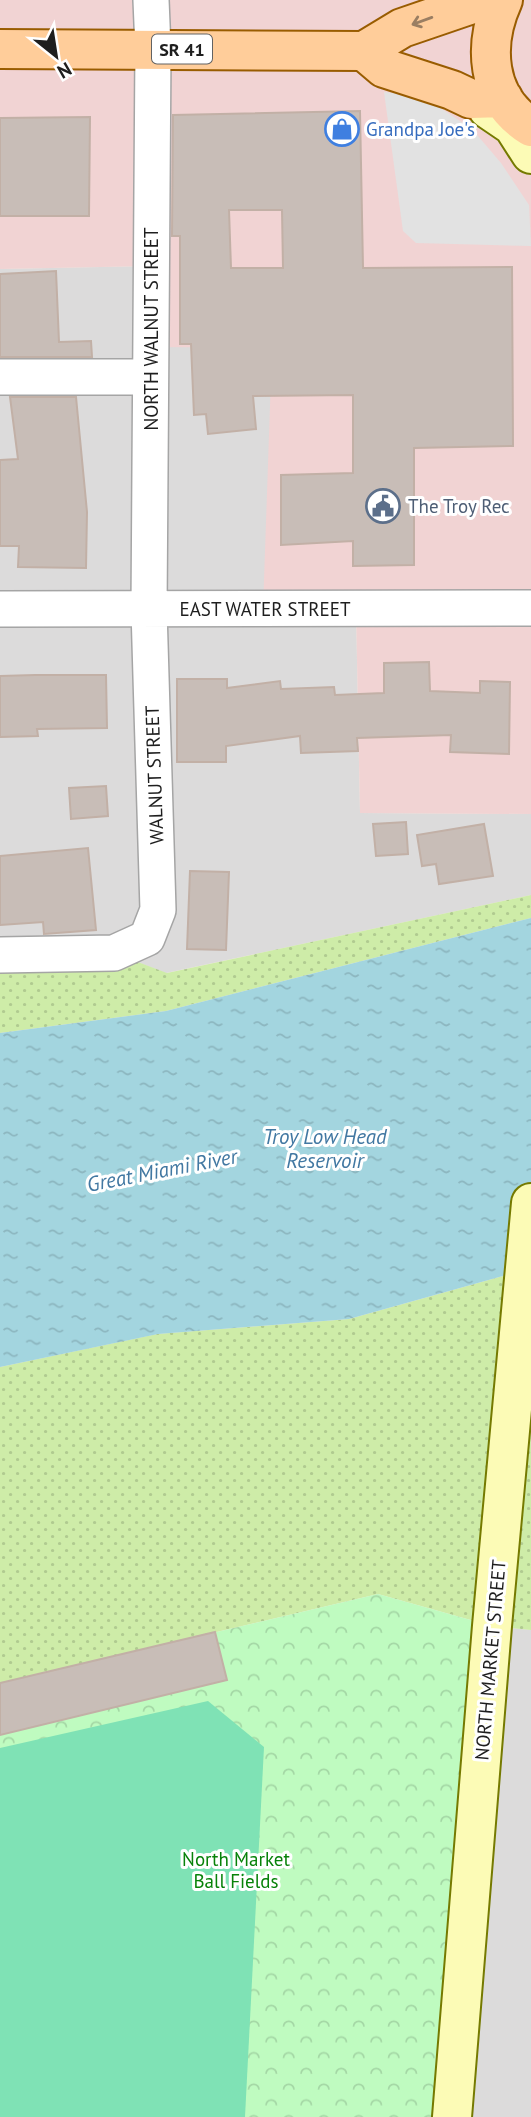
<svg xmlns="http://www.w3.org/2000/svg" width="531" height="2117" font-family="'PT Sans',sans-serif">
<defs>
<pattern id="grass-dots" width="8" height="8" patternUnits="userSpaceOnUse" patternTransform="scale(1.75)"><rect width="8" height="8" fill="#ceeca8"/><path d="M2 2h.1M6 6h.1" fill="none" stroke="#b0ca90" stroke-width="1.8" stroke-linecap="round"/></pattern>
<pattern id="park-crowns" width="20" height="18" patternUnits="userSpaceOnUse" patternTransform="scale(1.75)"><rect width="20" height="18" fill="#bffbc0"/><path d="M2 6a3 3 0 1 1 6 0M12 15a3 3 0 1 1 6 0" fill="none" stroke="#a4d7a5"/></pattern>
<pattern id="water-ripples" width="26" height="14" patternUnits="userSpaceOnUse" patternTransform="scale(1.75)"><rect width="26" height="14" fill="#a3d5df"/><path d="M2 4q2-2 4 0t4 0M15 11q2-2 4 0t4 0" fill="none" stroke="#8cb6bf"/></pattern>
</defs>
<rect width="100%" height="100%" fill="#f0ebe4"/>
<!-- residential -->
<path fill="#dcdbdb" d="M151,266L272,348L356,609L360,813L531,814V895L166,973L114,953L0,955V269Z
M492,1626L531,1630V2117H452Z"/>
<!-- commercial -->
<path fill="#f1d3d3" d="M0,0H531V814L360,813L356,609H263L272,348L150,347L151,266L0,269Z"/>
<!-- grass -->
<path fill="url(#grass-dots)" d="M531,895V918L166,1011L0,1033V955L114,953L167,973Z
M531,1268V1630L492,1626L378,1594L0,1683V1367L157,1334L349,1319Z"/>
<!-- park -->
<path fill="url(#park-crowns)" d="M378,1594L492,1626L452,2117H0V1683Z"/>
<!-- pitch -->
<path fill="#7fe2b5" d="M208,1701L264,1747L245,2117H0V1748Z"/>
<!-- parking -->
<path fill="#e2e2e2" d="M384,92L411,95L439,107L472,129L501,163L529,205L531,246L416,243L403,231Z"/>
<!-- water -->
<path fill="url(#water-ripples)" d="M531,918V1268L349,1319L158,1334L0,1367V1033L166,1011Z"/>
<!-- building -->
<path fill="#c8bdb7" stroke="#c2b0a6" stroke-width="2" fill-rule="evenodd" d="M360,111L363,268L512,267L513,446L414,448V565L353,566V541L281,545V475L353,473V395L253,396L256,429L208,434L206,414L194,415L191,344H180V236H172L173,115ZM229,210H282L283,268H231Z
M90,117L89,216H0V118Z
M56,271L59,342L91,341L92,357H0V274Z
M10,397H76L87,512L86,568L18,567L19,546H0V460L18,459Z
M429,662L430,691L480,693V681L510,682L509,754L450,752L451,735L357,738L358,751L301,753L300,736L226,746V762H177V679H227V688L280,681L281,689L334,687L335,695L384,693V663Z
M35,675H106L107,728L37,729L38,736L0,737V676Z
M106,786L108,816L71,819L69,788Z
M406,822L408,854L376,856L373,824Z
M484,824L493,876L439,884L436,864L422,866L417,835Z
M88,848L96,930L44,934L43,922L0,925V856Z
M190,871L229,872L226,950L187,949Z
M215,1632L227,1680L0,1735V1683Z"/>
<g fill="none" stroke-linecap="round" stroke-linejoin="round">
<!-- street casing -->
<g stroke="#a5a5a5" stroke-width="38">
<path id="street" d="M0,377H150
M0,609L531,608
M0,955L114,953L147,938L158,910L149,610L153,48L151,0"/>
</g>
<!-- secondary casing -->
<g stroke="#757a00" stroke-width="42">
<path id="secondary" d="M488,109L513,126L531,154
M452,2117L492,1626L531,1203"/>
</g>
<!-- primary casing -->
<g stroke="#995c00" stroke-width="42">
<path id="primary" d="M503,0C483,44 485,98 531,127
M0,49L364,51
M364,51L384,68L452,90L471,99L503,98
M364,51L402,28L484,0"/>
</g>
<!-- street -->
<use href="#street" stroke="#fff" stroke-width="35"/>
<!-- secondary -->
<use href="#secondary" stroke="#fcfbb6" stroke-width="38"/>
<!-- primary -->
<use href="#primary" stroke="#ffcd9a" stroke-width="38"/>
</g>
<!-- one-way arrows -->
<defs><path id="oneway-shaft" d="M-6 0H5M1.5-3L5.5 0L1.5 3" fill="none" stroke-width="1.6" stroke-linecap="round" stroke-linejoin="round" transform="scale(1.75)"/></defs>
<use stroke="#9a7e62" href="#oneway-shaft" transform="translate(422 21) rotate(160)"/>
<!-- icons -->
<defs>
<g id="shop-ring" transform="scale(1.75)"><circle r="9.5" fill="#fff" stroke="#3f7fe0" stroke-width="1.5"/><path d="M-5-2.5h2.3a2.7 3.5 0 0 1 5.4 0H5L5.5 6h-11ZM-1.5-2.5h3a1.5 2.3 0 0 0-3 0Z" fill="#3f7fe0"/></g>
<g id="civic-ring" transform="scale(1.75)"><circle r="9.5" fill="#fff" stroke="#5c6f8a" stroke-width="1.5"/><path d="M-.6-6.5H3V-4.5H.6V-3L4-1V1h2V6H-6V1h2V-1L-.6-3ZM-1.2 2.5V6h2.4V2.5Z" fill="#5c6f8a"/></g>
</defs>
<g fill-rule="evenodd">
<use href="#shop-ring" x="342" y="129"/>
<use href="#civic-ring" x="383" y="506"/>
</g>
<g text-anchor="middle" dominant-baseline="central" stroke-width="6" stroke-linejoin="round" paint-order="stroke">
<!-- shield labels -->
<rect fill="#fff" stroke="#626262" stroke-width="2" x="152" y="34.5" width="60" height="29" rx="5"/>
<g font-size="18" font-weight="bold" fill="#1e1e1e">
<text x="182" y="49">SR 41</text>
</g>
<!-- shop labels -->
<g font-size="19" fill="#366cbe" stroke="#fff" text-anchor="start">
<text x="366" y="129">Grandpa Joe's</text>
</g>
<!-- street labels -->
<g font-size="19" fill="#1e1e1e" stroke="#fff">
<text transform="translate(151 329) rotate(-90)">NORTH WALNUT STREET</text>
<text x="265" y="609">EAST WATER STREET</text>
<text transform="translate(154 775) rotate(-92)">WALNUT STREET</text>
<text transform="translate(490 1660) rotate(-85)">NORTH MARKET STREET</text>
</g>
<!-- service labels -->
<g font-size="19" fill="#4e5e75" stroke="#fff" text-anchor="start">
<text x="408" y="506">The Troy Rec</text>
</g>
<!-- park labels -->
<g font-size="19" fill="#078209" stroke="#fff">
<text x="236" y="1859">North Market<tspan x="236" dy="22">Ball Fields</tspan></text>
</g>
<!-- water labels -->
<g font-size="21" font-style="italic" fill="#4278a2" stroke="#fff">
<text x="325" y="1136">Troy Low Head<tspan x="325" dy="24">Reservoir</tspan></text>
<text transform="translate(162 1170) rotate(-11)">Great Miami River</text>
</g>
</g>
<!-- north arrow -->
<g transform="translate(56 56) rotate(150)" stroke="#ffffff" stroke-width="5" paint-order="stroke">
<path d="M0-5L12 26L0 18L-12 26Z" fill="#1e1e1e"/>
<text y="-10" font-size="19" font-weight="bold" text-anchor="middle" fill="#1e1e1e">N</text>
</g>
</svg>
